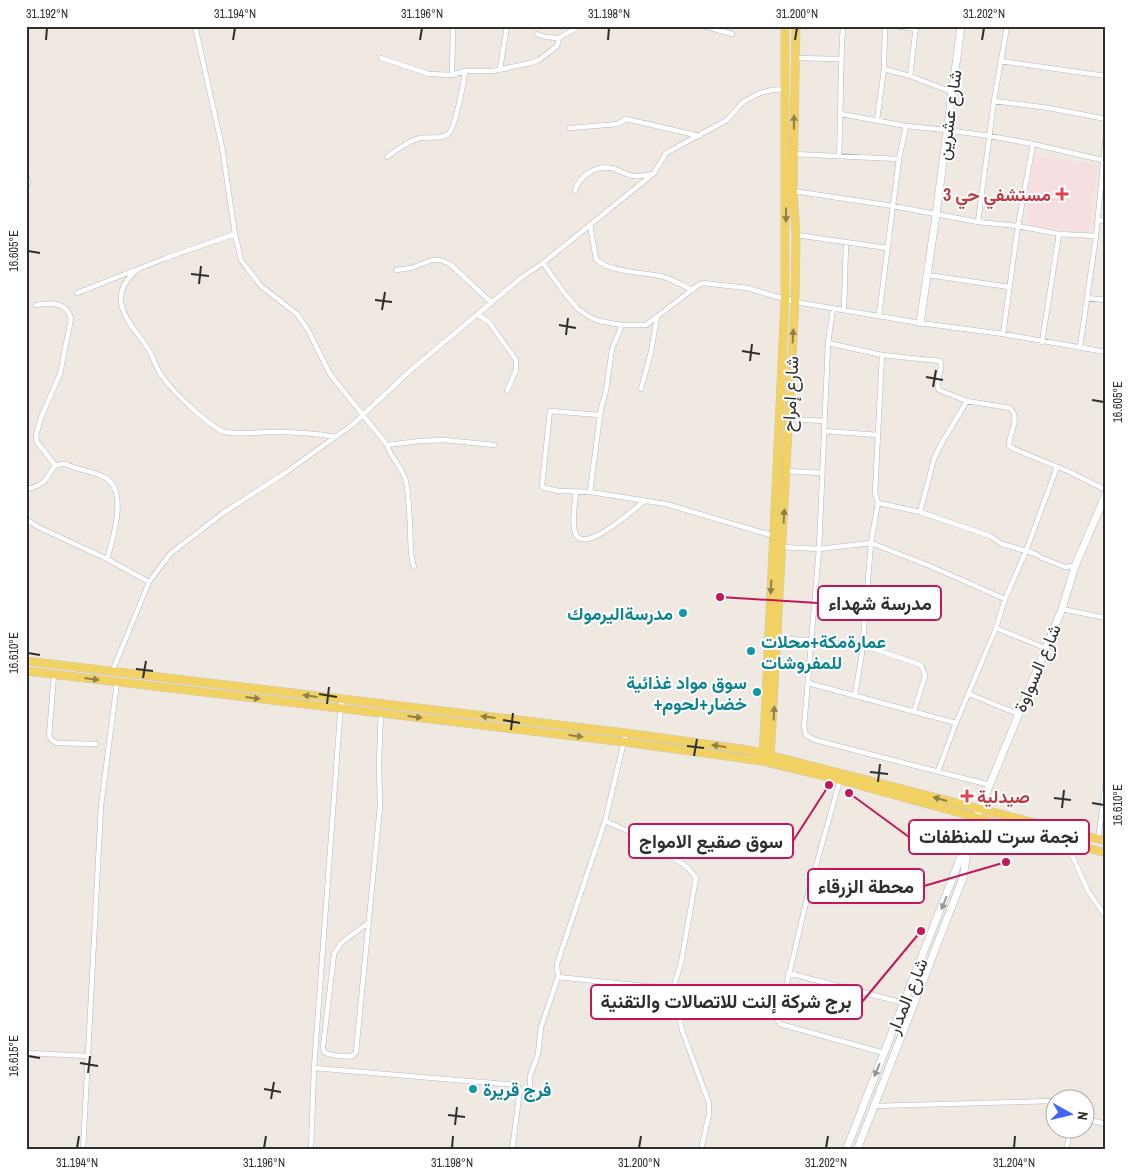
<svg xmlns="http://www.w3.org/2000/svg" width="1132" height="1176" font-family="'Archivo Narrow',Vazirmatn,sans-serif">
<rect width="100%" height="100%" fill="#efe9e1"/>
<!-- medical -->
<path fill="#f5dfe0" d="M1034,156L1098,165L1089,233L1026,224Z"/>
<g fill="none" stroke-linecap="round" stroke-linejoin="round">
<!-- street casing -->
<g stroke="#b4b7c1" stroke-width="5.5">
<path id="street" d="M195,26L222,147L235,234L241,260L261,286L297,314L308,330L330,374L387,445L420,441L444,440L494,445
M704,26L732,34
M896,26L916,29
M537,34L545,37L559,38
M381,58L429,74L452,75L465,71H493L530,63L539,60L557,46L559,38L579,26
M795,58L840,59
M1000,61L1106,76
M500,69L507,26
M884,69L910,76L952,92
M452,75L453,26
M910,76L916,26
M994,101L1049,108L1106,119
M841,114L906,126L946,130L990,136L1033,144L1102,160
M877,120L884,69L885,26
M570,128L618,124L626,119L700,136
M793,154L899,159
M839,156C841,113 840,70 843,26
M387,157C397,150 409,140 421,138C429,136 441,140 448,134C455,130 464,81 465,71
M26,174L28,182L26,189
M575,191C579,176 595,165 611,168C619,170 626,175 634,176C640,177 647,175 653,174
M793,191L893,206L978,222L1018,226L1059,234L1096,236
M1097,220L1106,221
M978,222L994,101L1007,26
M590,225L596,259C609,273 646,272 664,277C674,280 683,286 692,290
M796,235L887,248
M543,263L565,294L578,309L588,316L599,321L622,325H646L697,286L703,283L747,288L795,302L920,323L1003,334L1106,352
M137,270C126,279 118,291 122,307C126,323 140,335 148,349C153,356 155,365 160,373C168,387 210,428 225,432C239,435 256,432 271,432C292,432 314,433 336,437
M396,270L411,268L432,260H440L450,264L492,303
M928,275L1009,287
M77,293L166,258L235,234
M1087,298L1106,300
M36,305C50,302 67,302 71,319L60,374L42,415L36,435L37,442L55,465
M833,309L828,343L819,549L804,727L806,735L815,740L990,785
M844,310L846,243
M478,315L489,322L516,360V370L507,391
M879,315L899,159L906,126
M1003,334L1018,226L1033,144
M1042,342L1059,234
M828,343L882,355L875,493L878,503L871,543L862,653L855,695
M1080,347L1096,236L1106,134
M882,355L940,361C944,370 934,381 939,390L967,401L1010,408C1021,419 1009,432 1009,446L1014,449L1070,472L1106,490
M641,389L651,352L657,317
M600,415L550,411L542,485L544,488L559,491L590,492L666,504L774,536
M789,419L824,421
M824,431L878,435
M387,445C391,459 403,467 406,482C409,495 409,511 410,525C411,539 409,553 414,567
M786,471L822,473
M26,490C31,488 38,486 42,483C53,475 48,463 66,464C79,471 95,471 106,478C128,492 113,539 107,559
M576,492C575,503 571,526 576,535C587,553 634,509 644,501
M590,492L601,408L606,391L612,349L622,325
M878,503L920,512L990,536L1002,544L1036,554L1042,558L1065,567L1075,566
M920,512L934,459L940,446L967,401
M26,519L38,527L107,559L149,582
M782,547L819,549L871,543L930,566L1005,599
M1062,609L1106,618
M996,628L1045,648
M778,638L862,645L921,665L925,676L914,711
M112,672L149,582L170,554L223,513L285,473L352,425L412,369L522,277L543,263L638,186L654,173L666,153L727,120L743,102L760,93L772,90L785,89
M54,675L49,736L52,740L56,743L96,744
M808,683L956,723
M969,694L1018,714
M938,771L956,723L996,628L1005,599L1026,551L1057,467
M840,780L808,894L778,1021L780,1024L884,1053
M605,821L628,831L683,864L689,869L696,878L681,963L673,989
M1098,840L1106,782
M1067,844L1088,891L1106,917
M369,922L341,943L334,954L323,1047L324,1052C331,1056 345,1057 353,1056L356,1052L380,806L379,762L381,711
M788,973L904,1003
M558,977L673,989L682,1030L709,1103V1114L701,1150
M26,1053L89,1056
M314,1068L517,1085L520,1090L512,1150
M530,1086V1076L538,1054L541,1027L558,977L557,964L605,821L626,733
M874,1106L1054,1101
M1084,1115L1094,1121L1106,1124
M83,1150L101,806L117,682
M311,1150L314,1068L340,716L342,699
M1066,1150L1071,1128"/>
</g>
<!-- secondary casing -->
<g stroke="#b4b7c1" stroke-width="8">
<path id="secondary" d="M920,323L936,215L961,26
M846,1150L976,818L1062,609L1075,566L1106,494
M857,1150L963,878L967,852"/>
</g>
<!-- primary casing -->
<g stroke="#c9c9c9" stroke-width="9">
<path id="primary" d="M26,661L626,733L749,750L1106,841
M26,671L624,742L762,761L840,780L1106,853
M763,759L785,300V26
M770,760L795,302L796,235L793,191L796,26"/>
</g>
<!-- street -->
<use href="#street" stroke="#fff" stroke-width="4.5"/>
<!-- secondary -->
<use href="#secondary" stroke="#fff" stroke-width="7"/>
<!-- primary -->
<use href="#primary" stroke="#f2d163" stroke-width="8"/>
</g>
<!-- one-way arrows -->
<defs><path id="oneway-solid" d="M-6-.8H1V-3.2L6.5 0L1 3.2V.8H-6Z" transform="scale(1.25)"/></defs>
<g fill="#908048">
<use href="#oneway-solid" transform="translate(794 122) rotate(-89)"/>
<use href="#oneway-solid" transform="translate(786 215) rotate(90)"/>
<use href="#oneway-solid" transform="translate(793 336) rotate(-87)"/>
<use href="#oneway-solid" transform="translate(784 516) rotate(-87)"/>
<use href="#oneway-solid" transform="translate(771 587) rotate(93)"/>
<use href="#oneway-solid" transform="translate(92 679) rotate(7)"/>
<use href="#oneway-solid" transform="translate(310 696) rotate(-173)"/>
<use href="#oneway-solid" transform="translate(253 698) rotate(7)"/>
<use href="#oneway-solid" transform="translate(774 713) rotate(-87)"/>
<use href="#oneway-solid" transform="translate(415 717) rotate(7)"/>
<use href="#oneway-solid" transform="translate(488 717) rotate(-173)"/>
<use href="#oneway-solid" transform="translate(576 736) rotate(7)"/>
<use href="#oneway-solid" transform="translate(719 746) rotate(-171)"/>
<use href="#oneway-solid" transform="translate(940 799) rotate(-165)"/>
</g>
<g fill="#969696">
<use href="#oneway-solid" transform="translate(944 903) rotate(111)"/>
<use href="#oneway-solid" transform="translate(877 1070) rotate(112)"/>
</g>
<!-- ticks -->
<path fill="none" stroke="#2e2e2e" stroke-width="2" d="M46,40L47,28M233,40L235,28M420,40L422,28M608,40L609,28M795,40L797,28M982,40L984,28M28,251L40,253M191,274L209,276M199,284L201,266M375,300L392,302M382,310L385,292M559,325L576,328M566,335L568,318M742,351L760,354M750,361L752,344M926,377L943,380M933,387L936,370M1092,400L1104,402M28,653L40,655M136,669L153,671M143,678L146,661M319,694L337,697M327,704L329,687M503,720L520,723M511,730L513,713M687,746L704,748M694,756L697,739M870,772L888,774M878,782L880,764M1054,798L1071,800M1092,803L1104,805M1062,808L1064,790M28,1056L40,1058M80,1063L98,1066M88,1073L90,1056M264,1089L281,1092M271,1099L274,1082M448,1115L465,1117M455,1125L457,1107M77,1148L79,1136M264,1148L266,1136M452,1148L453,1136M639,1148L641,1136M826,1148L828,1136M1014,1148L1015,1136"/>
<!-- markers -->
<g fill="#e0444e" stroke="#fff" stroke-width="2">
<path d="M1059.5 186.5h5v5h5v5h-5v5h-5v-5h-5v-5h5z"/>
<path d="M964.5 788.5h5v5h5v5h-5v5h-5v-5h-5v-5h5z"/>
</g>
<g fill="#0f9aa8" stroke="#fff" stroke-width="2">
<circle cx="683" cy="613" r="5"/>
<circle cx="751" cy="651" r="5"/>
<circle cx="757" cy="692" r="5"/>
<circle cx="473" cy="1089" r="5"/>
</g>
<g text-anchor="middle" dominant-baseline="central" stroke-width="4" stroke-linejoin="round" paint-order="stroke">
<!-- street labels -->
<g font-size="18" fill="#2e2e2e" stroke="#fff">
<text transform="translate(949 115) rotate(-82)">شارع عشرين</text>
<text transform="translate(790 394) rotate(-87)">شارع إمراح</text>
<text transform="translate(1037 668) rotate(-67)">شارع السواوة</text>
<text transform="translate(907 996) rotate(-68)">شارع المدار</text>
</g>
<!-- health labels -->
<g font-size="18" font-weight="bold" fill="#be3a42" stroke="#fff" text-anchor="end">
<text x="1051" y="194">مستشفي حي 3</text>
<text x="977" y="796" text-anchor="start">صيدلية</text>
</g>
<!-- culture labels -->
<g font-size="18" font-weight="bold" fill="#0d838f" stroke="#fff" text-anchor="end">
<text x="673" y="613">مدرسةاليرموك</text>
<text x="761" y="641" text-anchor="start">عمارةمكة+محلات<tspan x="761" dy="21">للمفروشات</tspan></text>
<text x="747" y="682">سوق مواد غذائية<tspan x="747" dy="21">+خضار+لحوم</tspan></text>
<text x="483" y="1089" text-anchor="start">فرج قريرة</text>
</g>
</g>
<!-- callouts -->
<path fill="none" stroke="#c2185b" stroke-width="2" d="M720 597L818 603M849 793L909 837M829 785L793 841M1006 862L924 886M921 931L862 1002"/>
<g fill="#c2185b" stroke="#fff" stroke-width="2">
<circle cx="720" cy="597" r="5"/>
<circle cx="849" cy="793" r="5"/>
<circle cx="829" cy="785" r="5"/>
<circle cx="1006" cy="862" r="5"/>
<circle cx="921" cy="931" r="5"/>
</g>
<g fill="#fff" stroke="#c2185b" stroke-width="2">
<rect x="818" y="586" width="123" height="34" rx="5"/>
<rect x="909" y="820" width="180" height="34" rx="5"/>
<rect x="629" y="824" width="164" height="34" rx="5"/>
<rect x="808" y="869" width="116" height="34" rx="5"/>
<rect x="591" y="985" width="271" height="34" rx="5"/>
</g>
<g font-size="19" text-anchor="middle" font-weight="bold" fill="#2e2e2e">
<text x="880" y="610">مدرسة شهداء</text>
<text x="999" y="843">نجمة سرت للمنظفات</text>
<text x="711" y="848">سوق صقيع الامواج</text>
<text x="866" y="893">محطة الزرقاء</text>
<text x="726" y="1008">برج شركة إلنت للاتصالات والتقنية</text>
</g>
<!-- border -->
<rect width="1132" height="1176" fill="none" stroke="#ffffff" stroke-width="55"/>
<!-- north arrow -->
<g transform="translate(1070 1114) rotate(98)"><circle r="24" fill="#ffffff" stroke="#ababab"/>
<path d="M0-4L9 19L0 12L-9 19Z" fill="#4264fb"/>
<text y="-8" font-size="14" font-weight="bold" text-anchor="middle" fill="#2e2e2e">N</text>
</g>
<rect x="28" y="28" width="1076" height="1120" fill="none" stroke="#2e2e2e" stroke-width="2"/>
<g font-size="12" text-anchor="middle" fill="#2e2e2e">
<text x="47" y="18">31.192°N</text>
<text x="235" y="18">31.194°N</text>
<text x="422" y="18">31.196°N</text>
<text x="609" y="18">31.198°N</text>
<text x="797" y="18">31.200°N</text>
<text x="984" y="18">31.202°N</text>
<text transform="translate(14 251) rotate(-90)" y="4">16.605°E</text>
<text transform="translate(1118 402) rotate(-90)" y="4">16.605°E</text>
<text transform="translate(14 653) rotate(-90)" y="4">16.610°E</text>
<text transform="translate(1118 805) rotate(-90)" y="4">16.610°E</text>
<text transform="translate(14 1056) rotate(-90)" y="4">16.615°E</text>
<text x="77" y="1167">31.194°N</text>
<text x="264" y="1167">31.196°N</text>
<text x="452" y="1167">31.198°N</text>
<text x="639" y="1167">31.200°N</text>
<text x="826" y="1167">31.202°N</text>
<text x="1014" y="1167">31.204°N</text>
</g>
</svg>
